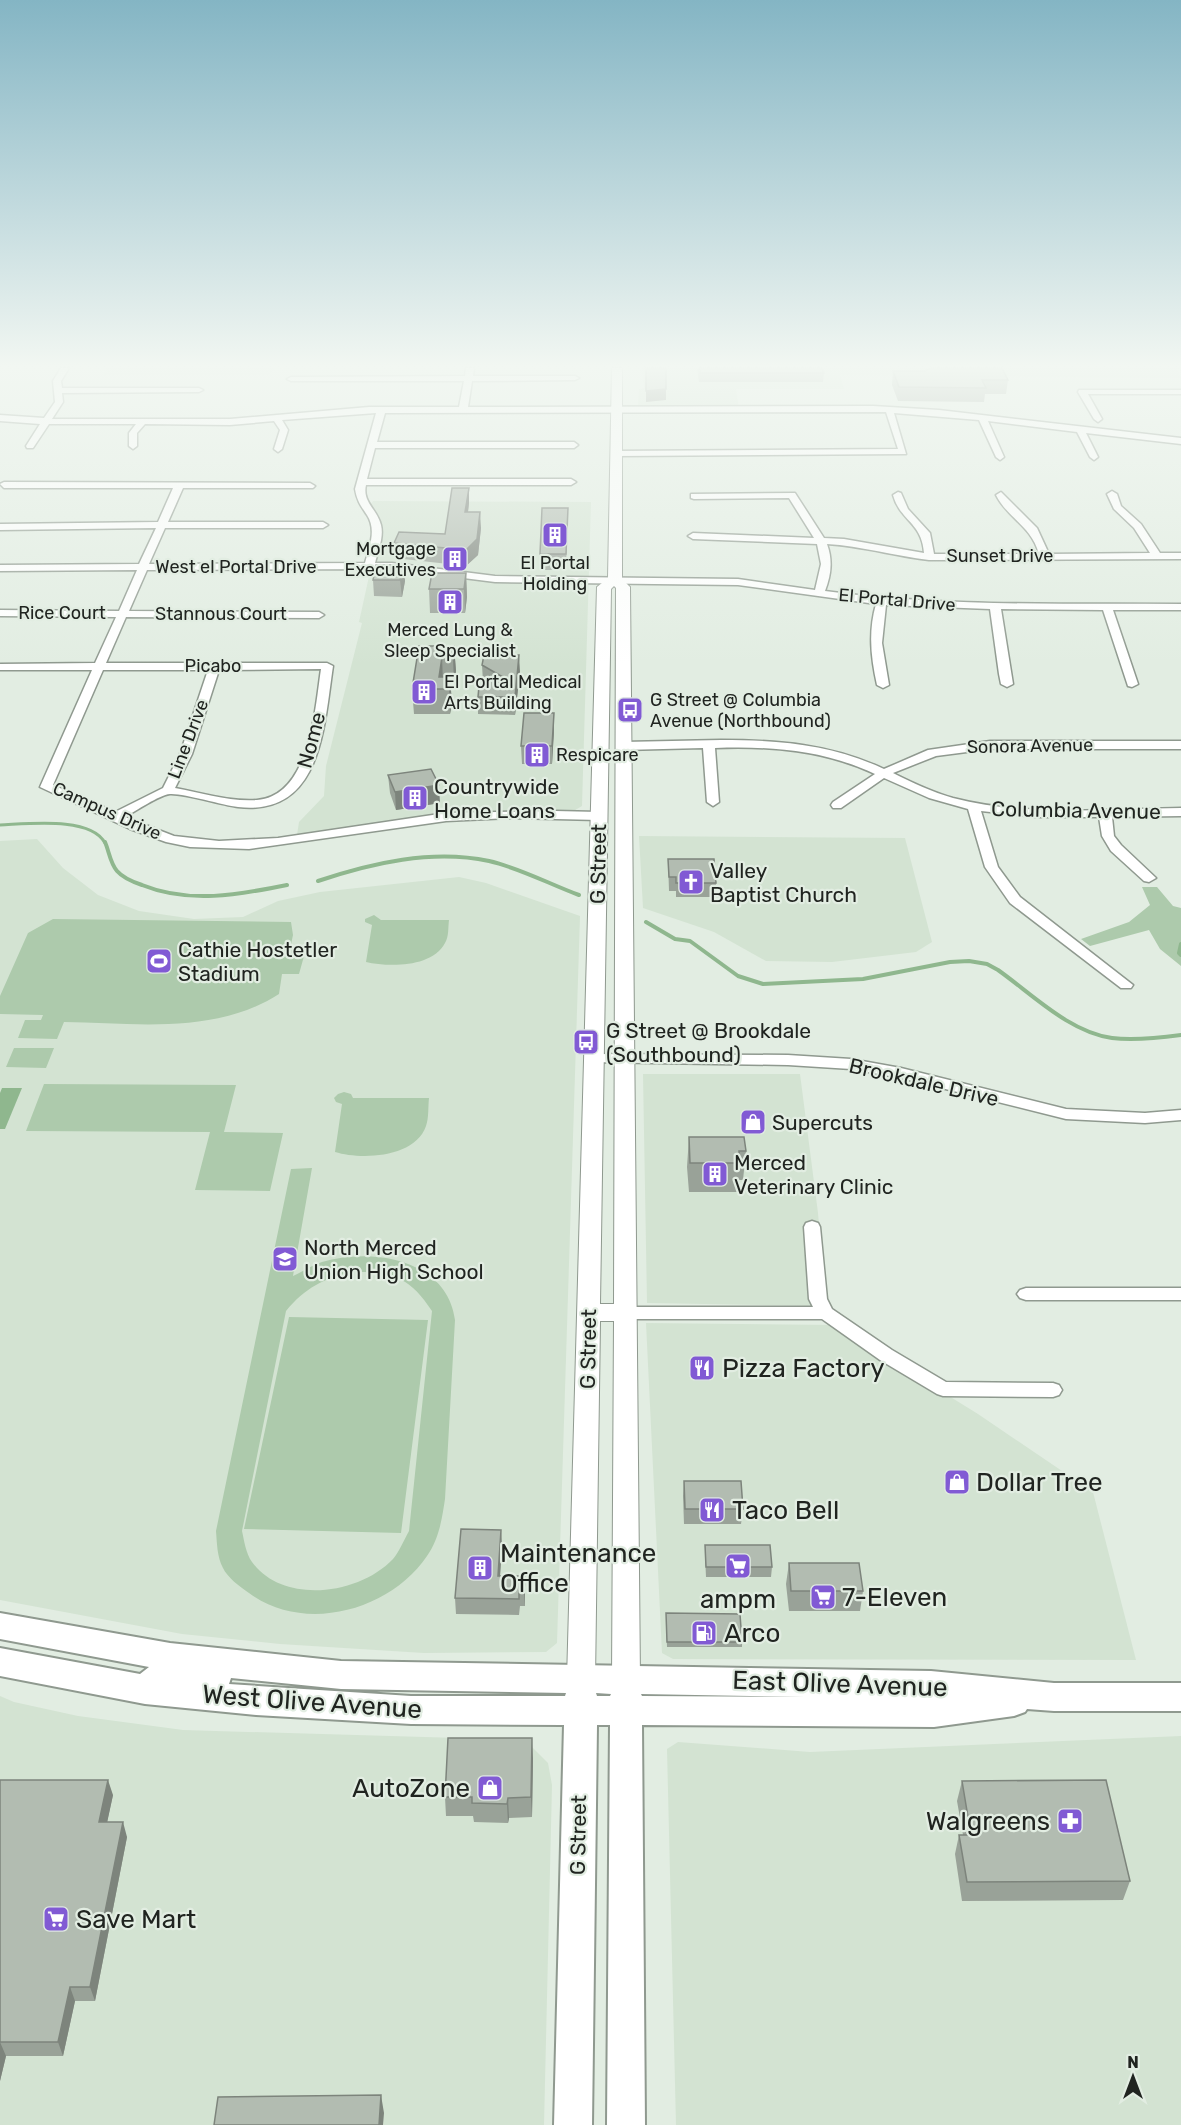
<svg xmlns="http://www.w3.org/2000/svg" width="1181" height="2125" font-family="Rubik,sans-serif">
<rect width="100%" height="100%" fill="#e2ede2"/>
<!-- built -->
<path fill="#d3e3d2" d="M108,368H275L269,375H103Z
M642,368H1177L1181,378L840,375L844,389H736L739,408H668V405H638L639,389L644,388Z
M373,501L591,502L582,806L570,813L437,815L297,835L299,822L324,796L326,766L362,623L359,622L373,558L375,530L366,511Z
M639,836L905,838L932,942L916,952L832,962L766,961L714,932L643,908Z
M37,839L63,868L98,895L139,911L194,919L243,917L278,901L320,892L459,877L486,883L580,916L557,1643L546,1652L424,1653L280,1644L182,1634L0,1600V841Z
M643,1074H800L818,1213L826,1306L647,1303Z
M646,1323L834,1325L978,1414L1093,1492L1136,1660L673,1659L662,1653Z
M0,1696L14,1702L78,1716L183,1730L525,1740L548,1763L552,1785L544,2125H0Z
M1181,1736V2125H676L667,1749L678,1742L810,1752Z"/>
<!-- green -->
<path fill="#adcaac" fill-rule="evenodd" d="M1142,887H1157L1173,906L1181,908V966L1160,949L1149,930L1090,946L1081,939L1129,922L1150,905Z
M374,915L381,920H449C448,927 449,937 445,943C432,968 388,967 366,962L372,925L365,922V919Z
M53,919L291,922L293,935L290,949H306L299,974H282L279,994C215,1035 135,1023 64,1022L57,1039L18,1038L25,1020H41L43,1015L0,1014V996L28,933Z
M14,1048H54L46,1068L6,1067Z
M44,1084L236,1085L224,1132L283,1133L270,1191L195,1190L210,1132L26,1131Z
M344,1092L351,1094L353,1098H429C428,1106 429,1118 426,1126C415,1158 361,1160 335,1152L342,1104L336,1102L334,1098L338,1094Z
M312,1168L293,1276C302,1272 312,1265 322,1262C372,1247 447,1259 455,1320L445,1499C442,1519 439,1539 427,1556C390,1611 304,1634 249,1593C240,1587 227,1577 223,1568C217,1557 217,1543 216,1531L291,1169ZM352,1272C392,1271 410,1277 432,1311L409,1531C404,1540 399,1552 393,1559C359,1595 283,1605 252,1562C246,1554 244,1540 242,1531L286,1311C305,1288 324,1278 352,1272Z
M289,1317L428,1320L401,1533L244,1529Z"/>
<!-- water -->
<path fill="#8fb78e" d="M2,1088H22L5,1129H0V1093Z"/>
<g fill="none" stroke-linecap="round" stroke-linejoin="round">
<!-- stream-far1 -->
<path stroke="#8fb78e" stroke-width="3" d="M0,825C27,824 91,816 105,843"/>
<!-- stream -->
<path stroke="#8fb78e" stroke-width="4" d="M105,842C109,851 110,863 117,871C123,878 133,882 142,885C189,904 238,895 287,885
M318,881C372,863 432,849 489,861C520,868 549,884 579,895
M646,922L675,939L690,941L738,976L763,984L863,979L950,962L969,961L987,964L998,970C1032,994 1069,1032 1112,1038C1134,1041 1159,1038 1181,1035
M1181,944L1179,953L1181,955"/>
<!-- minor casing -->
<g stroke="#8f998f" stroke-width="3">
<path id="minor" d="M61,368H69L61,381L62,388H199L203,390L199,392L62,393L63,402L52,419H230L369,407H459L464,381H291L287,379L291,377L465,376L466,368H474L473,376H575L579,378L575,380L472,381L468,407L873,406L939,410L1181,438V444L1086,433L1098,457L1094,460L1090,457L1077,432L988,421L1004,457L1000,460L996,457L979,420L894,413L906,454L617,456L614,455V451L898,449L886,412L385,413L377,442H574L578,445L574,448H375L367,479H571L576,482L571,485H366C362,502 377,509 381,525C384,537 378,551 375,563H392L495,576L738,579L815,590L821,564L817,544L693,539L688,536L693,533L814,538L789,498L694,499L691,498V494L795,493L824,538L844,539L924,553C922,522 900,521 893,495L898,492L901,493L908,509L930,533L934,554H1039C1031,525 1008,519 996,495L1001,492L1037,528L1049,554L1150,553L1134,528L1114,509L1107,494L1112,491L1117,494L1121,506L1141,524L1160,553H1181V559L929,560C895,556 861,546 827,544C833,561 831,575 825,591C943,607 1062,603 1181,604V610H1113L1138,684L1132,687L1128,686L1103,610L1001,609L1013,684L1007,687L1001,684L999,674L990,609L886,605L882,643L889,685L883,688L877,685C871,658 868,632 876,604L738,585L495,582L392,569L147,570L129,611L319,612L324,615L319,618L126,617L106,663H327L333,666C324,725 322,817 238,807C222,805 183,793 170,794C159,795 136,811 125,817L174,836L219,841L278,838L446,813L555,811L599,812L605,816L599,820L512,818L446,821L249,849L190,847L166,842L130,829L40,787L92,670H0V664L95,663L116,617L0,616V610L119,611L137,570L0,571V565L139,564L156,528L0,530V524L158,522L173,488H4L0,484L4,482L310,483L315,486L313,488H183L168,522H323L328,525L323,528H165L149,564L365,563C369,548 377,530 367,515C361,506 357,501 355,489L376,413L282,420L288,430L282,449L278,452L274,449L280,430L274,421L230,425L145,424L137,433V446L133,449L129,446V433L136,424H49L33,448H27L26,446L40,424L0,421V415L44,418L55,402L53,381ZM321,669C315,709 310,796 257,800C230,802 202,793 175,788L192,754L219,670ZM103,670H208L180,754L163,788L115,812L53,785Z
M1079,390H1181V394H1088L1102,419L1098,422L1094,419L1078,392Z
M721,740C778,740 831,744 884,769L928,750L990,741H1181V749H990L936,756L893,773C913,783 932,792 953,798C1027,817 1106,809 1181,808V816L1112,817L1114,836L1121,845L1156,878L1149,882L1144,881L1111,851L1102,836L1099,817H1036L981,811L998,867L1020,897L1133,985L1131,988H1121L1010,903L985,867L968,809L929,798L884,778L841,808H833L831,805L833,802L875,774C824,750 771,746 715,748L719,802L713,806L707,802L703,748L623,750L617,746L623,742Z
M594,1054L788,1055L851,1059L901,1068L1066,1109L1145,1113L1181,1110V1120L1145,1123L1066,1119L901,1078L851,1069L788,1065L589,1062L587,1059Z
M812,1221L818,1223L820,1227L827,1299L832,1309L892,1350L946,1382L1053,1383L1059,1385L1062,1390L1059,1395L1053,1397L943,1396L937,1394L880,1360L822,1319H625L619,1318L616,1313L619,1308L625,1307H813L809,1299L804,1227L806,1223Z
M1026,1288H1181V1300H1026L1020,1298L1017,1294L1020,1290Z"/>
</g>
<!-- tertiary casing -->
<g stroke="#8f998f" stroke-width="2">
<path id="tertiary" d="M612,368H622V579L630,587L640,1680L636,1689L626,1692L616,1689L612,1680L614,1321H600L595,1680L591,1689L581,1692L571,1689L567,1680L597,587L608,578ZM614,586L616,588L614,1304H600L611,589Z"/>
</g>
<!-- secondary casing -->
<g stroke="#8f998f" stroke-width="4">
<path id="secondary" d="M0,1613L170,1643L341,1661L931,1671L1054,1683H1181V1711H1054L1027,1709L1025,1712L1014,1716L934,1727L642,1725L645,2125H607L610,1725H597L592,2125H554L564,1725L411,1724L256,1715L145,1704L0,1676V1648L140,1674L149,1667L0,1639ZM231,1678L341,1689L566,1693L565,1696H411L229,1684ZM596,1693L611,1694L610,1696H597ZM641,1694L806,1697L642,1696Z"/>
</g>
<!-- minor -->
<use href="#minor" fill="#fff" fill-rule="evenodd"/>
<!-- tertiary -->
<use href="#tertiary" fill="#fff" fill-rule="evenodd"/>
<!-- secondary -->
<use href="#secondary" fill="#fff" fill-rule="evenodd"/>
</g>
<!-- wall -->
<path fill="#99a298" d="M697,368H822L824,373L823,382H699Z
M893,371L1008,380L1006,394H985L984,402L898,401L892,385Z
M469,488V503L468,512L481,528L478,555L466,566L395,558L394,543L445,534Z
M568,508L566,570H540V554Z
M404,565L405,581L402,597L374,596L373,580Z
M466,573L467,597L465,613H430L429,589Z
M419,646H454L456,671L454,682H450L452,703L450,714H414L412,689Z
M482,665L520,672L515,715L478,714V697L485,683L483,682Z
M554,713V730L552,764H522L521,746Z
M388,775L440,803L396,810L390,793Z
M668,859L716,883V897H676V891H669Z
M689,1137L746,1151L743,1180H739L738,1192H689L687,1167Z
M684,1481L743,1509L741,1524H684L683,1496Z
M502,1545L500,1576H525V1606H520L519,1615L456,1614L455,1598Z
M705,1545L772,1567L771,1577H706L705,1555Z
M789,1563L863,1591L860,1611H789L786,1584Z
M666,1619L742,1642V1647H667Z
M533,1758L532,1817L509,1818L508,1823L474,1822L473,1816H446L445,1797Z
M0,1780L113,1795L107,1822L127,1837L95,2001H75L63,2056H6L0,2081Z
M962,1781L1130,1881L1123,1900L962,1901L955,1854L959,1835H963L957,1801Z"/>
<!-- shaded-wall -->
<path fill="#7d847c" d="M666,389V400L646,402V391Z
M469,488V503L466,528L465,512Z
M480,512L481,528L478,555L466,566V550Z
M404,565L405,581L402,597L400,580Z
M466,573L467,597L465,613L464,589Z
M454,646L456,671L454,682L453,657Z
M519,655L520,672L515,715V697Z
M442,657L443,682L439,677Z
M450,677L452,703L450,714L449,689Z
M554,713V730L552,764V746Z
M439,785L440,803L396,810L395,792Z
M501,1530L502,1545L499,1591L498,1576Z
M525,1576V1606L524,1591Z
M532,1738L533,1758L532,1817L531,1797Z
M108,1780L113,1795L104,1837L99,1822Z
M508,1798L509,1818L508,1823L507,1804Z
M123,1822L127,1837L95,2001L90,1987Z
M70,1987L75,2001L63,2056L58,2042Z
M0,2042L6,2056L0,2081Z
M381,2095L384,2113L383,2125H379Z"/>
<!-- building -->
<path fill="#b2bcb1" stroke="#7d847c" stroke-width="1.5" d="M646,368H666V389L646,391Z
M699,368H822L824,373H700Z
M931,368H1002L1008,380H982L986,388L899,387L893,371H925Z
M452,488H469L465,512H480L477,539L466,550L394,543L399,532L445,534Z
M542,508H568L566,554H540Z
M376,565H404L400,580H373Z
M432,573H466L464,589H429Z
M419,646H454L453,657H442L439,677H450L449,689H412Z
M484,655H519L515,697H478L479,686L501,676L482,665Z
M524,713H554L552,746H521Z
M431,769L439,785L395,792L388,775Z
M668,859H714L716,883H676V877H669Z
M689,1137H744L746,1151H739L740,1163H690Z
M684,1481H741L743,1509H685Z
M461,1529L501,1530L498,1576H525L524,1591H519V1599L455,1598Z
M705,1545H770L772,1567H706Z
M789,1563H859L863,1591H791Z
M666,1613L740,1614L742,1642H667Z
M448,1738H532L531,1797L508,1798L507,1804L472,1803V1797H445Z
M0,1780H108L99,1822H123L90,1987H70L58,2042H0Z
M1106,1780L1130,1881L967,1882L959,1835H971L962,1781Z
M381,2095L379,2125H214L218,2097Z"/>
<!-- sky -->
<linearGradient id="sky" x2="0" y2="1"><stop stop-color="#84b5c4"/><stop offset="0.55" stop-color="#f2f7f2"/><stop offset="1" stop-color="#f2f7f2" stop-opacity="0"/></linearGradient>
<rect width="1181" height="665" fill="url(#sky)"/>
<!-- icons -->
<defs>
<g id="building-square" transform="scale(1.35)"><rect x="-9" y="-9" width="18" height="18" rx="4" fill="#815ad4" stroke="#e2ede2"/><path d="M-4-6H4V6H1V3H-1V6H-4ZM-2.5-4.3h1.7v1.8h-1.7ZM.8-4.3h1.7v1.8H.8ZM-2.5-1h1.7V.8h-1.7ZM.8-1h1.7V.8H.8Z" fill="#fff"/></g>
<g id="bus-square" transform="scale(1.35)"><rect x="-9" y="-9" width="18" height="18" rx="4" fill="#815ad4" stroke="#e2ede2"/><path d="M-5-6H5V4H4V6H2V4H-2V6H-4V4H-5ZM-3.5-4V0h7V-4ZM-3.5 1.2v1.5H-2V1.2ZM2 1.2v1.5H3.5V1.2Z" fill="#fff"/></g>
<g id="church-square" transform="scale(1.35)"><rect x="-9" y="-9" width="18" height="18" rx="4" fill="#815ad4" stroke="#e2ede2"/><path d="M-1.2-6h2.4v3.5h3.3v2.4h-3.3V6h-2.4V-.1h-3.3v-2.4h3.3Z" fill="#fff"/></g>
<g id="stadium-square" transform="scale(1.35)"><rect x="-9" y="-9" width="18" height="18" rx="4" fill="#815ad4" stroke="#e2ede2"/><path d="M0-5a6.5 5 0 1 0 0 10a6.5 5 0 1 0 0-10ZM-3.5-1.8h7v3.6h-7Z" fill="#fff"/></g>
<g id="shop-square" transform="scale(1.35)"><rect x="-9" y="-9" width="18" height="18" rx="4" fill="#815ad4" stroke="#e2ede2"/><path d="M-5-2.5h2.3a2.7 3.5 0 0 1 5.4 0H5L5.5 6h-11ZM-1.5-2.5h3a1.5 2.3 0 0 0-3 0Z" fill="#fff"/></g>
<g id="school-square" transform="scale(1.35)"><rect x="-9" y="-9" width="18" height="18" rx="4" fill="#815ad4" stroke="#e2ede2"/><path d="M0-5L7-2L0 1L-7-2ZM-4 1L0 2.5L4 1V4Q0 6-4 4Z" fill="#fff"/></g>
<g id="restaurant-square" transform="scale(1.35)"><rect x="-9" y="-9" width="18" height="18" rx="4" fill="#815ad4" stroke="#e2ede2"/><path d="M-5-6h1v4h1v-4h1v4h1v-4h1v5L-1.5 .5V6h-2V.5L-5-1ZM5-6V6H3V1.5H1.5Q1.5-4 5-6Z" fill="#fff"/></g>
<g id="supermarket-square" transform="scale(1.35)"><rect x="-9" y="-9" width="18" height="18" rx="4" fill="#815ad4" stroke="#e2ede2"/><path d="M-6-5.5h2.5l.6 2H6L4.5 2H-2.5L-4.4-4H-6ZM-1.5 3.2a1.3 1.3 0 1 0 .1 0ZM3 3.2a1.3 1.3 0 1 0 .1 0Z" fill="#fff"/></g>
<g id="fuel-square" transform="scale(1.35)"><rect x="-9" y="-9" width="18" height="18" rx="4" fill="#815ad4" stroke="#e2ede2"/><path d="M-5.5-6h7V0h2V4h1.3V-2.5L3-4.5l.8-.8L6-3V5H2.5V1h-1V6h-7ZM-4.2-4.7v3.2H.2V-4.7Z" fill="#fff"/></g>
<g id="pharmacy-square" transform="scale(1.35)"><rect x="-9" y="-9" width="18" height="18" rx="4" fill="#815ad4" stroke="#e2ede2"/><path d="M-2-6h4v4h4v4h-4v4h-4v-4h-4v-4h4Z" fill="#fff"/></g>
</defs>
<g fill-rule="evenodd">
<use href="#building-square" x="555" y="535"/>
<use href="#building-square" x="455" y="559"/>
<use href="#building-square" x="450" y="602"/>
<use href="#building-square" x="424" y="692"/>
<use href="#bus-square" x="630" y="710"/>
<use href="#building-square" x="537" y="755"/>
<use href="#building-square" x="415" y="798"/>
<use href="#church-square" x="691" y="882"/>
<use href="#stadium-square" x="159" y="961"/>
<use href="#bus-square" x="586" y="1042"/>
<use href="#shop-square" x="753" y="1122"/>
<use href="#building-square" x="715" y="1174"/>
<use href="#school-square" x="285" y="1259"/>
<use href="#restaurant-square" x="702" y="1368"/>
<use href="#shop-square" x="957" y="1482"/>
<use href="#restaurant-square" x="712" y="1510"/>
<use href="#supermarket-square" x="738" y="1566"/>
<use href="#building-square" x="480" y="1568"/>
<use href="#supermarket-square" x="823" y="1597"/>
<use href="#fuel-square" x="704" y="1633"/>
<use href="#shop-square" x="490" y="1788"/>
<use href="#pharmacy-square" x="1070" y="1821"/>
<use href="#supermarket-square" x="56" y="1919"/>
</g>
<g text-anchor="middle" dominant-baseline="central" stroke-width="4.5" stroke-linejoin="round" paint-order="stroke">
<!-- far-poi labels -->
<g font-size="18" fill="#202420" stroke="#e2ede2" text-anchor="start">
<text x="436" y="549" text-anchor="end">Mortgage<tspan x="436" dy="21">Executives</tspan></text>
<text x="555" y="563" text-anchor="middle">El Portal<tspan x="555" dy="21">Holding</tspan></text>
<text x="450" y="630" text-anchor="middle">Merced Lung &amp;<tspan x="450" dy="21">Sleep Specialist</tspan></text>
<text x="444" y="682">El Portal Medical<tspan x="444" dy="21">Arts Building</tspan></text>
<text x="650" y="700">G Street @ Columbia<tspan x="650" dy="21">Avenue (Northbound)</tspan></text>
<text x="556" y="755">Respicare</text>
</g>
<!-- far-street labels -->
<g font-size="18" fill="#202420" stroke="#e2ede2">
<text x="1000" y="556">Sunset Drive</text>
<text x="236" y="567">West el Portal Drive</text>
<text transform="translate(897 600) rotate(5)">El Portal Drive</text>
<text x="62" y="613">Rice Court</text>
<text x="221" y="614">Stannous Court</text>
<text x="213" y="666">Picabo</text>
<text transform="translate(188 739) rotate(-69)">Line Drive</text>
<text transform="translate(1030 746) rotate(-1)">Sonora Avenue</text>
<text transform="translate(107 811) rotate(24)">Campus Drive</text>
</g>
<!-- street labels -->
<g font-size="21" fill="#202420" stroke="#e2ede2">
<text transform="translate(311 740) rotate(-75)">Nome</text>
<text transform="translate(1076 810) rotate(1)">Columbia Avenue</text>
<text transform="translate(598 864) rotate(-89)">G Street</text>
<text transform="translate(924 1082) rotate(13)">Brookdale Drive</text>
<text transform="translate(588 1349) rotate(-89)">G Street</text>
<text transform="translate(578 1835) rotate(-89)">G Street</text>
</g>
<!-- poi labels -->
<g font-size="21" fill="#202420" stroke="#e2ede2" text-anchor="start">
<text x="434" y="786">Countrywide<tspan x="434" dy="24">Home Loans</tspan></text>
<text x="710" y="870">Valley<tspan x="710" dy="24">Baptist Church</tspan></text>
<text x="178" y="949">Cathie Hostetler<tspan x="178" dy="24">Stadium</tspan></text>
<text x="606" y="1030">G Street @ Brookdale<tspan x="606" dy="24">(Southbound)</tspan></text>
<text x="772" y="1122">Supercuts</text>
<text x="734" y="1162">Merced<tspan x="734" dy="24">Veterinary Clinic</tspan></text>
<text x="304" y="1247">North Merced<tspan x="304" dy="24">Union High School</tspan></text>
</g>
<!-- near-poi labels -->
<g font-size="26" fill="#202420" stroke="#e2ede2" text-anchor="start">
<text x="722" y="1368">Pizza Factory</text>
<text x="976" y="1482">Dollar Tree</text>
<text x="732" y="1510">Taco Bell</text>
<text x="500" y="1553">Maintenance<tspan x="500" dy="30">Office</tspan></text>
<text x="842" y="1597">7-Eleven</text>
<text x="738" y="1599" text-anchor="middle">ampm</text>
<text x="724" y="1633">Arco</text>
<text x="470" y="1788" text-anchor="end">AutoZone</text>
<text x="1050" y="1821" text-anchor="end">Walgreens</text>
<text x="76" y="1919">Save Mart</text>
</g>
<!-- near-street labels -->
<g font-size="26" fill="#202420" stroke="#e2ede2">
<text transform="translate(840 1684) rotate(2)">East Olive Avenue</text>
<text transform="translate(312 1702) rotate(4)">West Olive Avenue</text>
</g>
</g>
<!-- north arrow -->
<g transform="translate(1133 2077)" stroke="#e2ede2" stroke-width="4.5" paint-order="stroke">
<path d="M0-4.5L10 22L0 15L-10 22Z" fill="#202420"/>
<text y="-9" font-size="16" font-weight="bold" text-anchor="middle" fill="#202420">N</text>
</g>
</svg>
